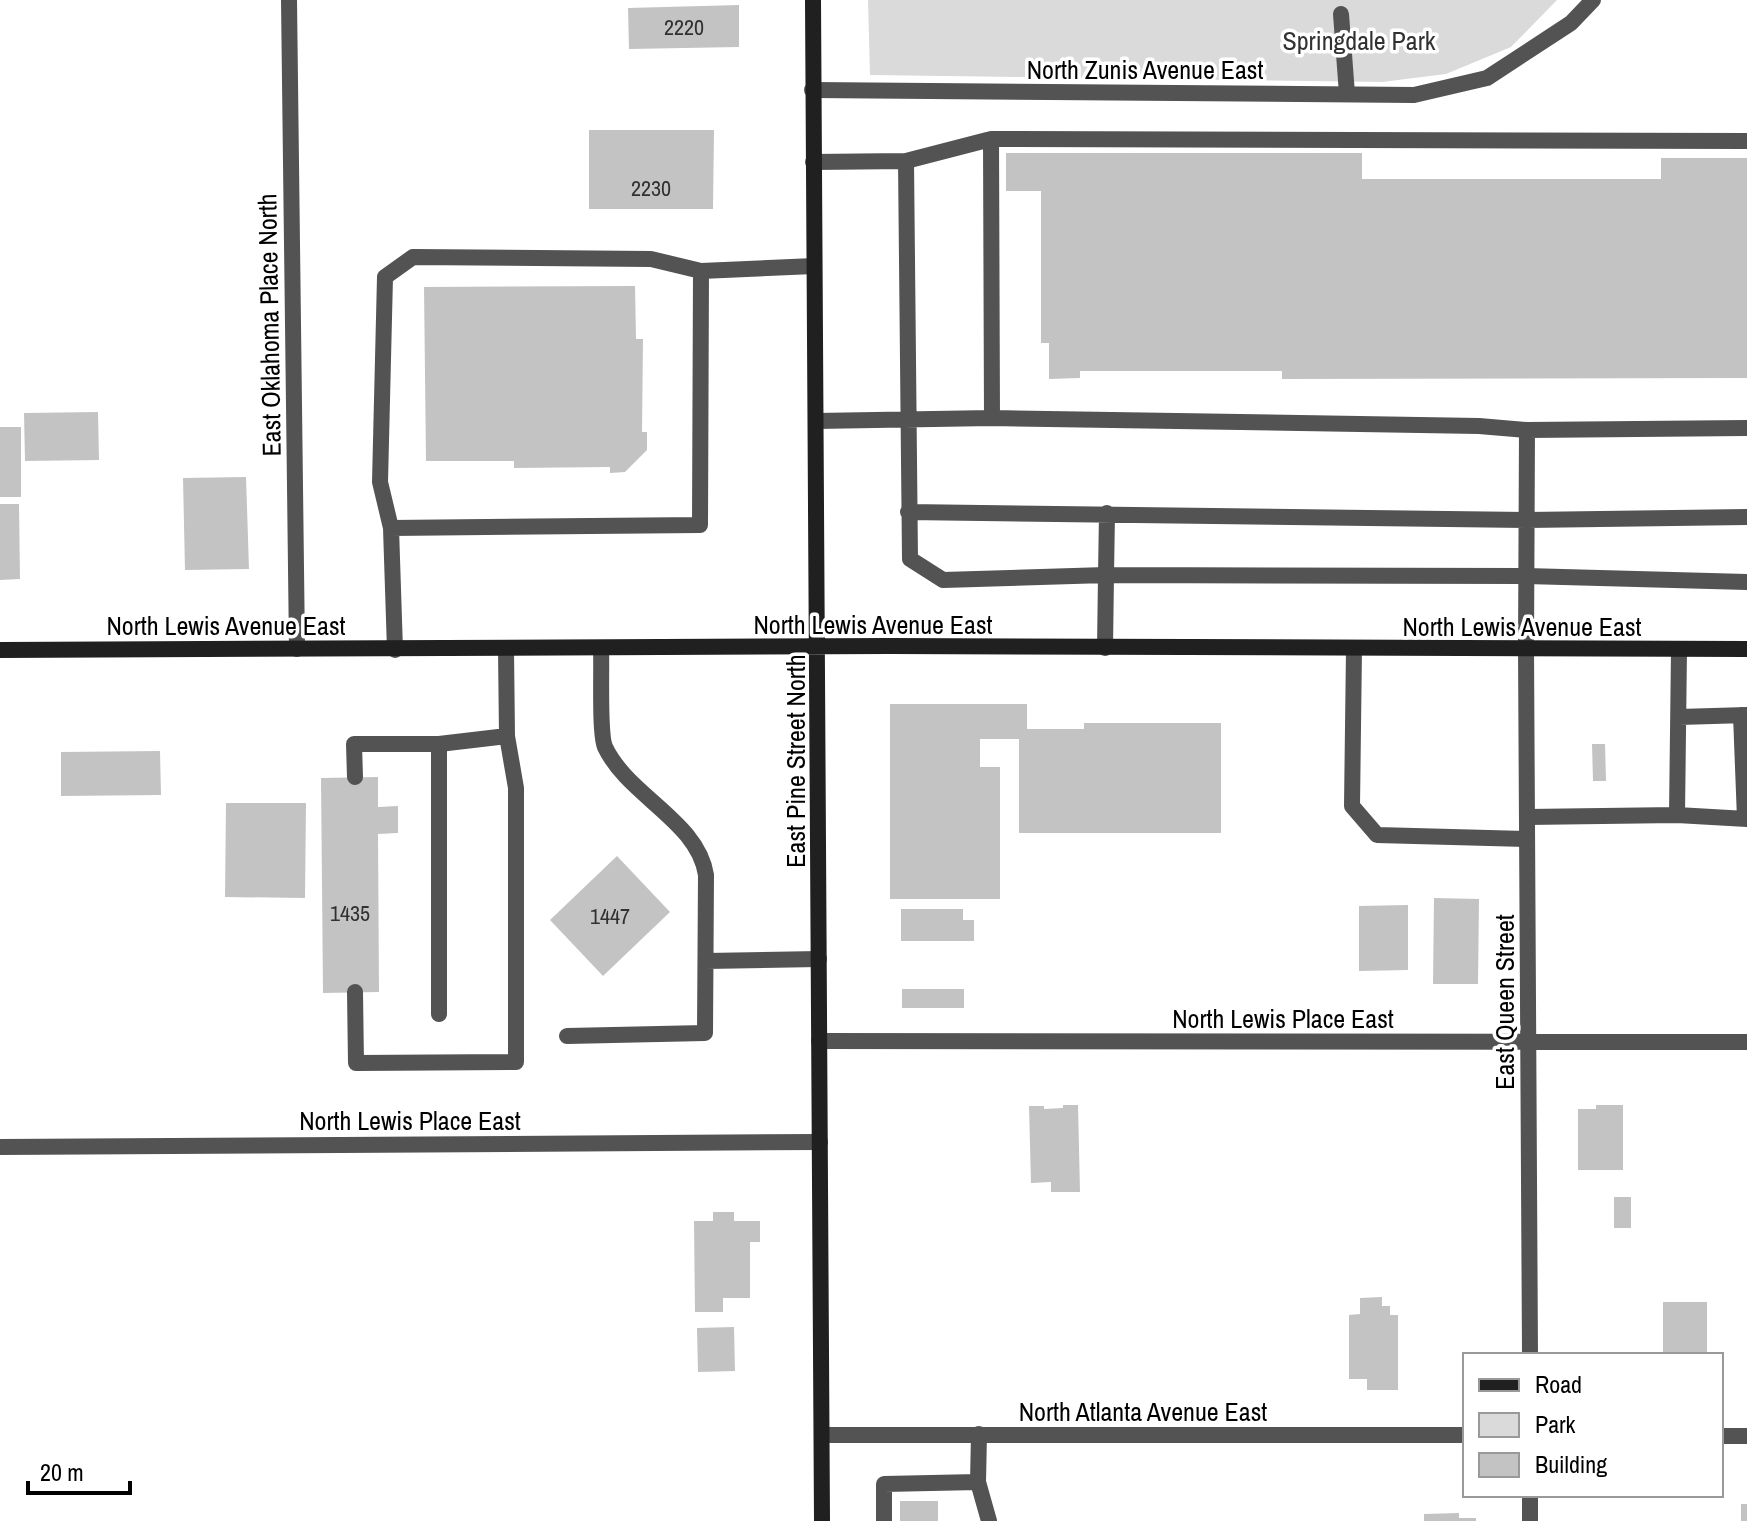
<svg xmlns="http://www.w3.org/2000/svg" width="1747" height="1521" font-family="'Archivo Narrow',sans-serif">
<rect width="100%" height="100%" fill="#fff"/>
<!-- green -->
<path fill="#dadada" d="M868,0H1557L1511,47L1446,74L1382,82L870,75Z"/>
<!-- building -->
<path fill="#c3c3c3" d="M739,5V47L629,49L628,8Z
M589,130H714L713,209H589Z
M1006,153H1362V179H1661V158H1747V378L1282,379V371H1080V378L1049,379V343H1041V191H1006Z
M635,286L636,339H643L642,432H647V450L625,472L610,473V467L514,468V461H426L424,287Z
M98,412L99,460L25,461L24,413Z
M0,427H21V497H0Z
M246,477L249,569L185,570L183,478Z
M0,504H19L20,579L0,580Z
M890,704H1027V729H1084V723H1221V833H1019V739H980V767H1000V899H890Z
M1592,744H1605L1606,781H1593Z
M160,751L161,795L61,796V752Z
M378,777V807L398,806V833L378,834L379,992L323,993L321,778Z
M226,803H306L305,898L225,897Z
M617,856L670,912L603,976L550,920Z
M1434,898L1479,899L1478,984H1433Z
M1408,905V970L1359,971V906Z
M901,909H963V920H974V941H901Z
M902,989H964V1008H902Z
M1063,1105H1078L1080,1192H1051V1182L1031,1183L1029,1106H1044V1109L1063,1108Z
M1596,1105H1623V1170H1578V1109H1596Z
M1614,1197H1631V1228H1614Z
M713,1212H734V1221H760V1242H750V1298H723V1312H695L694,1221H713Z
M1382,1297V1306H1390V1315H1398V1390H1367V1379H1349V1315L1360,1314V1298Z
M1663,1302H1707V1355H1663Z
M734,1327L735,1371L698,1372L697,1328Z
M900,1501H938V1521H900Z
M1741,1504H1747V1521H1741Z
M1459,1513V1518H1476V1521H1424V1514Z"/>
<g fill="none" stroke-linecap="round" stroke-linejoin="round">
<!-- lane -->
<path stroke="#535353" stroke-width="16" d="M1341,14L1347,94
M991,139L1747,141
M906,161L910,559L943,580L1106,575L1105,648
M813,162L906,161L991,139L992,418
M816,421L992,418L1479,426L1527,430L1747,428
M908,512L1527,520L1747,517
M1107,513L1106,575L1526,576L1747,582
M391,528L380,482L385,277L413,257L651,259L701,271
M1354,649L1352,806L1377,835L1527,839
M1526,649L1527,430
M395,650L391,528L700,525L701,271L814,266
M1679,650L1677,815L1747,819
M1741,715L1745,819
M1679,717L1747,715
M439,744V1014
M355,777L354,744H439L507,736
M1527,817L1677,815
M706,961L819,959
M355,992L356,1063L516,1062V788L507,736L506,650
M567,1036L705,1033L706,875C698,821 628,796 605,747C599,733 602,669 601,649
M979,1434L978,1482L989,1521
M884,1521V1484L978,1482"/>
<!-- street -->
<path stroke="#535353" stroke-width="16" d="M289,0L297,649
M812,90L1414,95L1487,78L1571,23L1593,0
M1526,649L1530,1355
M819,1041L1747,1042
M0,1147L820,1142
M822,1435H1465
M1721,1436H1747
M1530,1521V1495"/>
<!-- secondary -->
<path stroke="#202020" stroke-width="16" d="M813,0L822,1521
M0,650L890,646L1747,649"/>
</g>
<g text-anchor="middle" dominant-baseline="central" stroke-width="7" stroke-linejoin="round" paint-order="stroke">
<!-- number labels -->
<g font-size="22" fill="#313131">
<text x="684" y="27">2220</text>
<text x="651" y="188">2230</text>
<text x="350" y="913">1435</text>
<text x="610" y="916">1447</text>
</g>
<!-- park labels -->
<g font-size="26" fill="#313131" stroke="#fff">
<text x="1359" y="40">Springdale Park</text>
</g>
<!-- street labels -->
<g font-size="26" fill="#000" stroke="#fff">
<text x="1145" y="69">North Zunis Avenue East</text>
<text transform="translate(269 325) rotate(-91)">East Oklahoma Place North</text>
<text x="873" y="624">North Lewis Avenue East</text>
<text x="226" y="625">North Lewis Avenue East</text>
<text x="1522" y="626">North Lewis Avenue East</text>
<text transform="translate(795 761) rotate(-90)">East Pine Street North</text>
<text transform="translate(1504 1002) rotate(-90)">East Queen Street</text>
<text x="1283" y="1018">North Lewis Place East</text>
<text x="410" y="1120">North Lewis Place East</text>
<text x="1143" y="1411">North Atlanta Avenue East</text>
</g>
</g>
<!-- legend -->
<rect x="1463" y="1353" width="260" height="144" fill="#ffffff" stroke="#999999" stroke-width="2"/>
<rect x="1479" y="1379" width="40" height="12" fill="#202020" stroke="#999999" stroke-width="2"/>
<text x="1535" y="1393" font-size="24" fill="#000000">Road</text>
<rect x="1479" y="1413" width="40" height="24" fill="#dadada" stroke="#999999" stroke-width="2"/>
<text x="1535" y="1433" font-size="24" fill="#000000">Park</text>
<rect x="1479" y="1453" width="40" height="24" fill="#c3c3c3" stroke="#999999" stroke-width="2"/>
<text x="1535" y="1473" font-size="24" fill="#000000">Building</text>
<!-- scale -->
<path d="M28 1481v12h102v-12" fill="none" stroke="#000000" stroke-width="4"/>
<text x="40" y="1481" font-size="24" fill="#000000" stroke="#ffffff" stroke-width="6" paint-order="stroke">20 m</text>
</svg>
